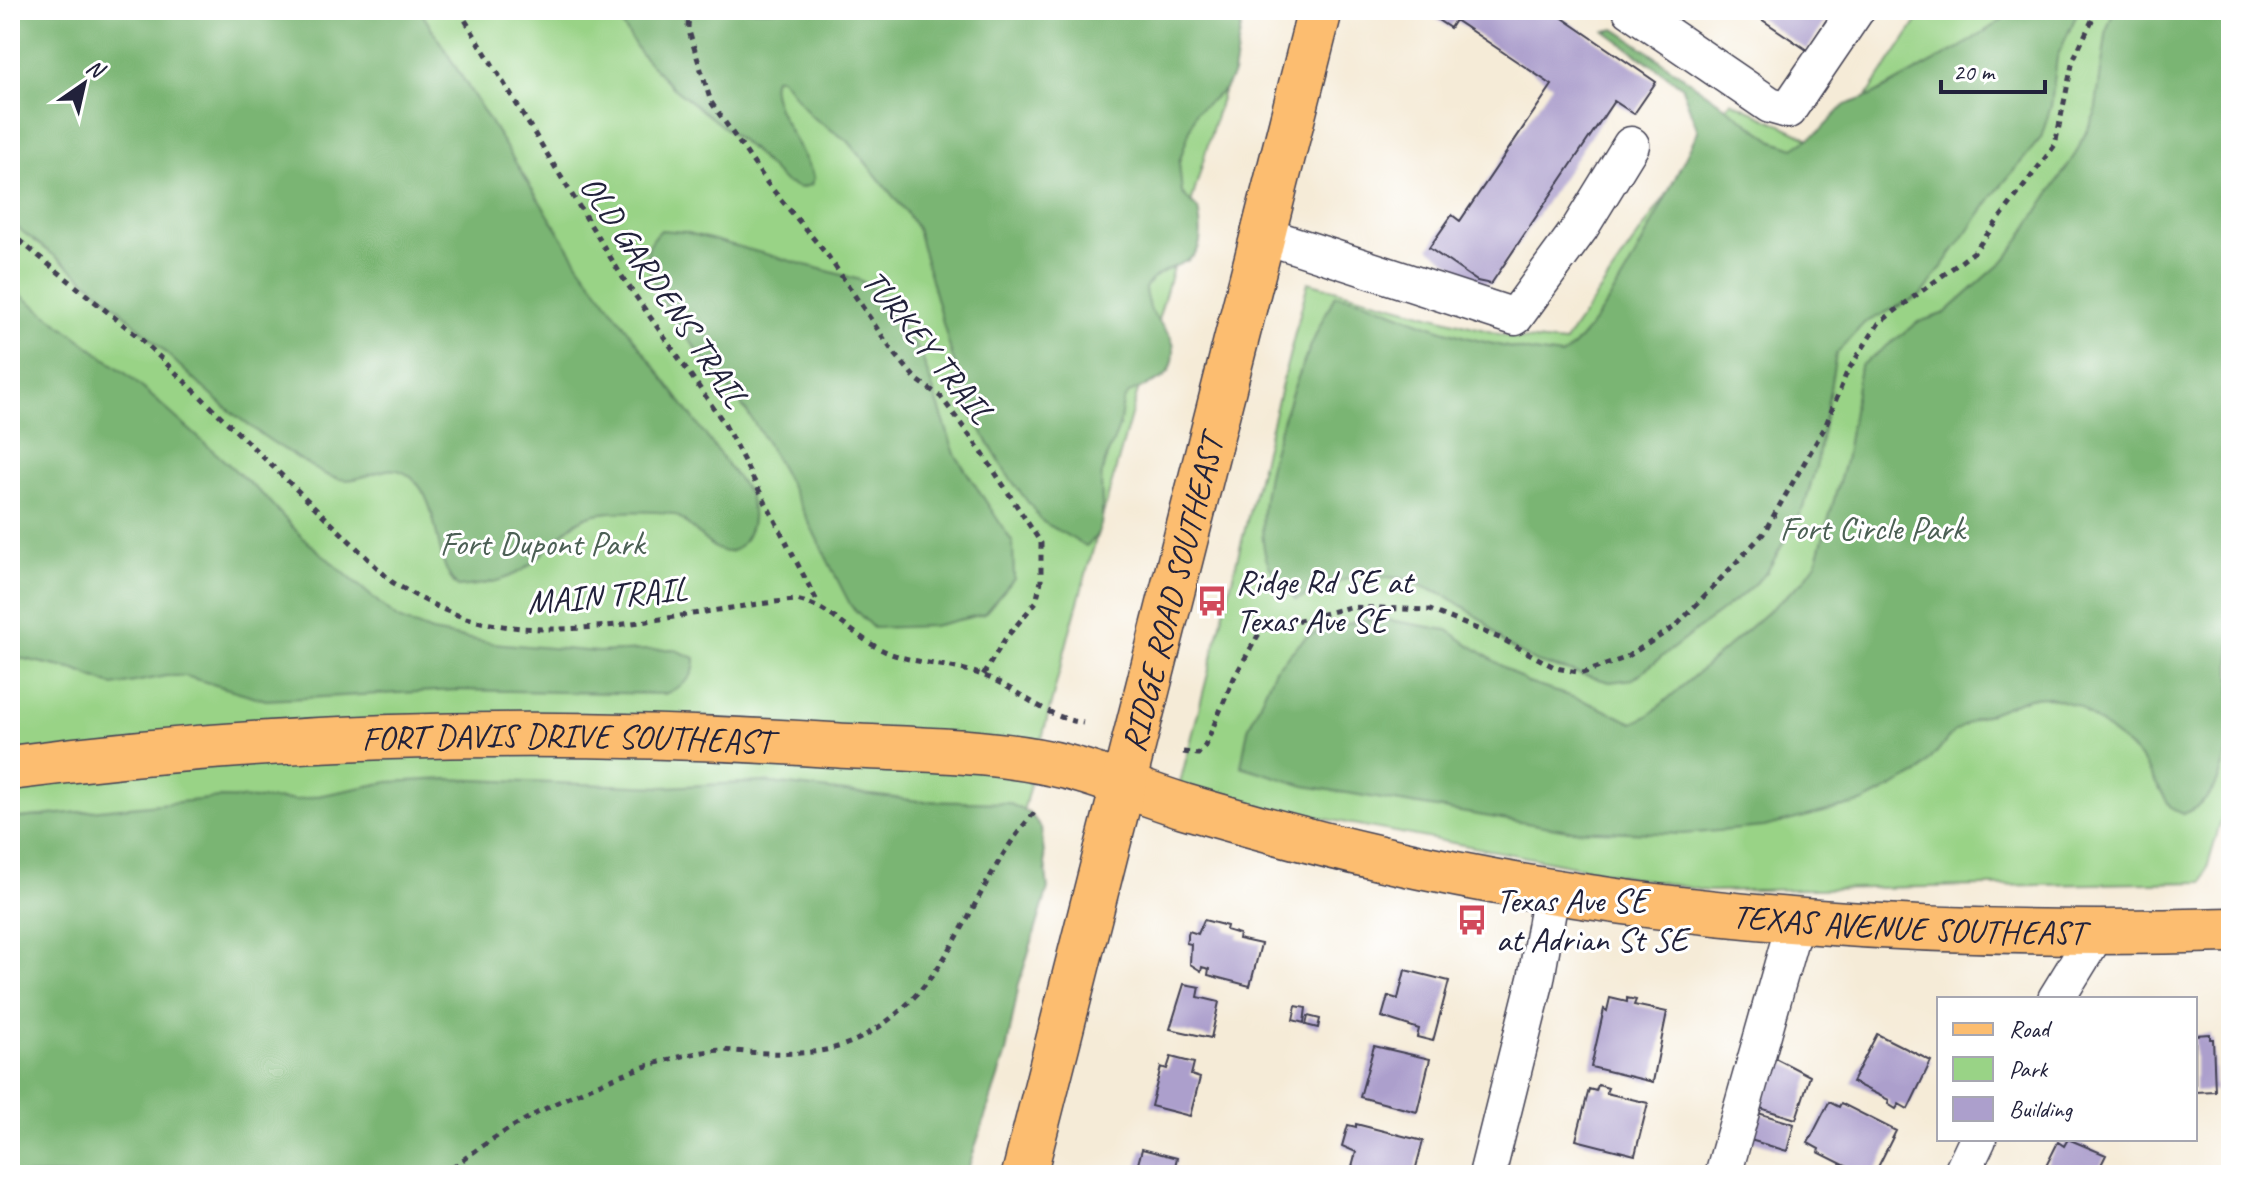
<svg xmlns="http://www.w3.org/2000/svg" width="2241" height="1185" font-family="Caveat,sans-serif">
<rect width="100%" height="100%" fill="#fff"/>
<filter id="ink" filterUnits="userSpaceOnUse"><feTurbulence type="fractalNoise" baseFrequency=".0125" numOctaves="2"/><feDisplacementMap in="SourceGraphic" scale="16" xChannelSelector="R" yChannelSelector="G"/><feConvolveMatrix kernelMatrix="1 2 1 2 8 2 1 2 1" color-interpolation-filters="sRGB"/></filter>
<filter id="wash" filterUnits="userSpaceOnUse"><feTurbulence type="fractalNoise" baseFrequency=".006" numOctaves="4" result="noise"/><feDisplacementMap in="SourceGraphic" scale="32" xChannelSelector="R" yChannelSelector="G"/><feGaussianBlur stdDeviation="1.8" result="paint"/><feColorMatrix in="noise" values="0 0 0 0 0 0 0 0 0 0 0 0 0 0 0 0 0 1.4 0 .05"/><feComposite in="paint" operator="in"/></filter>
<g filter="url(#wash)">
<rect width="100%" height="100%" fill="#f5ebd7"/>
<!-- green -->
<path fill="#99d386" stroke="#5e7a60" stroke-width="2" d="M10,10H1246L1071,627L931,1165L10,1175Z
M1989,10H2231V787L2203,882L1706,891L1178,791L1308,282L1514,338L1564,343L1731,101L1810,139L1835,144L1918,20L1985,16Z"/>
<!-- forest -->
<path fill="#7ab573" stroke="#4e6c57" stroke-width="2" d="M10,10H420L579,264L749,494C753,512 755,524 744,541C721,574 695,523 675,515C664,510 609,511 596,514C567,519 547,555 523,570C503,582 481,585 458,587C432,564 443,506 412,478C382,451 362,499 317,470C295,456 272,443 251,427C199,389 154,339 106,297C75,270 42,247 10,222Z
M613,10H1244L1233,74L1225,89L1196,112L1179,162L1182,193L1198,209C1212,279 1170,252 1145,288C1147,322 1175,329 1174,351C1174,394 1130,379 1123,403C1121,410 1121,419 1119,427C1114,442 1105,457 1102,473C1098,499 1112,529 1086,546L1043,522L1006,473L974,418L952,356L917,229L906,212L849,142L811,116L781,78H774C764,100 806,153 814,178L811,185L800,188L784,182L750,148L672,87L640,53Z
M2010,10H2079L2057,57L2051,106L2041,138L1995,193L1922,295L1864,323L1836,354L1817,463L1805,504L1767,572L1742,595L1633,679L1610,682L1536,662L1503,643L1484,621L1448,597L1402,578L1354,576L1296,600C1284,586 1269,572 1265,554C1250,482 1302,359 1335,295C1364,298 1385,309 1412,319C1458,337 1513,350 1562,356C1614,315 1667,193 1698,131L1681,86L1605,31L1615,29L1626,36L1774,141L1794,148L1820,131L1845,105L1871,96L1959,48L2002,20Z
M2114,10H2231V734C2223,768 2219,801 2182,814L2172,809L2140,758L2124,743L2078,706L2049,697L2029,698L1975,719L1954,732L1918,774L1864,802L1764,827L1683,834L1568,830L1305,786L1241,766L1248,729L1275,669L1306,637L1331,627L1377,618L1447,630L1528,683L1585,701L1633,723L1648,716L1803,581L1816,563L1845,461L1860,366L1919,322L1945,313L2008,257L2076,153L2095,114L2107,29Z
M661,230L685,232L860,280L875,290L921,354L955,454L1013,543L1014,579L984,614L933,626L873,628L851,606C819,546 788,474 751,418C719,370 669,328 651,273C644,255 647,243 661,230Z
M10,287L129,376L264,496L302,537L398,619L432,632L492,643L598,652L673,649L695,658C696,679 682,686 665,694L457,690L266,700L185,676H166L114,686L75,670L10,656Z
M447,779L664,787L764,782L920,801L1008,803L1030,813L1041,828L1048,889L1019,984L1006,1053L966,1175H10V819L219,798L297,800L388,782Z"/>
<g id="blocks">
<!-- building -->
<path fill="#ac9fcc" d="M1423,10H1551L1656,82L1634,114L1614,101L1491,284L1477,281L1429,248L1452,215L1460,221L1552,85L1455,20L1450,28Z
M1763,10H1833L1807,50L1758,17Z
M1204,920L1227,926L1226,930L1239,934L1238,939L1261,944L1250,986L1208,975L1209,969L1202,967L1201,971L1190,964L1191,944L1186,943L1189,931L1198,934Z
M1405,970L1449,981L1433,1041L1417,1037L1419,1029L1382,1017L1388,996L1398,999Z
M1184,984L1200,987L1198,997L1219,1002L1211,1038L1170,1029Z
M1610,998L1627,1002V998L1636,1000L1634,1005L1667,1012L1653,1082L1591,1067L1604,1009L1607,1011Z
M1296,1006L1306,1008L1304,1023L1293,1020Z
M1308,1016L1320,1019L1318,1028L1306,1025Z
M1877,1034L1931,1061L1908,1109L1899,1104L1896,1109L1888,1104L1889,1100L1852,1082Z
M2210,1034V1039H2213L2215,1091L2195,1092V1035Z
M1374,1046L1430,1059L1417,1112L1360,1097Z
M1171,1057L1194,1063L1191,1075L1200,1078L1190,1116L1151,1106L1161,1067L1167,1069Z
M1775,1058L1810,1076L1796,1119L1760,1108Z
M1598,1085L1608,1088L1606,1093L1648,1103L1635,1155L1576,1140L1589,1089L1596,1091Z
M1829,1102L1839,1107L1841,1103L1896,1131L1874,1175H1851L1854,1170L1818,1152L1819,1149L1808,1143Z
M1755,1112L1794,1124L1787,1151L1747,1139Z
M1356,1124L1423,1141L1414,1175H1350L1356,1152L1342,1146L1348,1125L1356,1127Z
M2068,1139L2106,1155L2096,1175H2048L2044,1170L2058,1142L2064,1146Z
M1142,1149L1177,1158L1174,1170L1187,1175H1135Z
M1568,1165L1602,1174V1175H1566Z"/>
</g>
</g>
<g filter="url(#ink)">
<use href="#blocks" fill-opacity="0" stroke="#424052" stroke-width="2"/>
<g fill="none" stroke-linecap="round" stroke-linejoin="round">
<!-- minor casing -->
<g stroke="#424052" stroke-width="39">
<path id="minor" d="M1631,10L1770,105L1788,110L1856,10
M1263,235L1515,317L1580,228L1631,145
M2056,999L2096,934
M1487,1175L1536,979L1551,893
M1723,1175L1795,921
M1961,1175L1978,1139"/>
</g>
<!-- major casing -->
<g stroke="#424052" stroke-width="47">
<g id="major">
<path id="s1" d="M10,768C282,732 558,727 831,745C908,750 991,748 1067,767C1106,777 1145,794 1184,806C1249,825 1315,843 1380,858C1660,922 1945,938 2231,930"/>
<path id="s2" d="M1024,1175L1320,10"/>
</g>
</g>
<!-- path -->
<path stroke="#424052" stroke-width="5" stroke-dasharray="6 6" stroke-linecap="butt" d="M459,10L623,278L724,423L818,603
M689,10L688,28L711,102L768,184L828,256L891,349L916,379L941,397L981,451L1041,543V581L1036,602L1005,639L983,675
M10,233L141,339L392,582C421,599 449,615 481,622C580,644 696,608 796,600C828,606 850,633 880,649C912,665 950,663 982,675C1018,688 1044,717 1083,723
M1183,752L1198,754L1205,746L1234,678L1261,630L1350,607L1430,610L1502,639L1556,668L1583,673L1625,658L1676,626L1763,534L1825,427L1847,372L1879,323L1974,252L2055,145L2073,60L2097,10
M444,1175C508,1120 625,1063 710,1051C721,1049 734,1051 746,1052C786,1054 827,1057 864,1036C957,985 970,884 1034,813"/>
<!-- minor -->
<use href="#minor" stroke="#fff" stroke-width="36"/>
<!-- major -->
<use href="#major" stroke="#fcbd6f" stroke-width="44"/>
</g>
</g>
<!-- icons -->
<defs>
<g id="bus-bare" transform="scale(2.4)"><path d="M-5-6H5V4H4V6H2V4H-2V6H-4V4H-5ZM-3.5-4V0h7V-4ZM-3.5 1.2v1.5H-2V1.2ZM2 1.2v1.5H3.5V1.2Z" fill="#d1495b" stroke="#fff" stroke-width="2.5" paint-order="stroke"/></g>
</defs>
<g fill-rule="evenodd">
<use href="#bus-bare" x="1212" y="601"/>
<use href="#bus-bare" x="1472" y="920"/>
</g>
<g text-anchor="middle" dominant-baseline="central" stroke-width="6" stroke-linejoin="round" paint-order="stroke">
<!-- street labels -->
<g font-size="34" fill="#22223b" stroke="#fff">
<text transform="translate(664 291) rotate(56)">OLD GARDENS TRAIL</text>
<text transform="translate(928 346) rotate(51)">TURKEY TRAIL</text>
<text stroke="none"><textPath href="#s2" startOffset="600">RIDGE ROAD SOUTHEAST</textPath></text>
<text transform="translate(607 595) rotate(-5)">MAIN TRAIL</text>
<text stroke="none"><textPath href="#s1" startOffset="558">FORT DAVIS DRIVE SOUTHEAST</textPath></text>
<text stroke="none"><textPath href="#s1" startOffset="1920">TEXAS AVENUE SOUTHEAST</textPath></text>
</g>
<!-- park labels -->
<g font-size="34" fill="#4c6055" stroke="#fff">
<text x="1872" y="528">Fort Circle Park</text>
<text x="542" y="543">Fort Dupont Park</text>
</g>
<!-- poi labels -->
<g font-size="34" fill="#22223b" stroke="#fff" text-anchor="start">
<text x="1236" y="581">Ridge Rd SE at<tspan x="1236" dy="39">Texas Ave SE</tspan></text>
<text x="1496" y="900">Texas Ave SE<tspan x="1496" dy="39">at Adrian St SE</tspan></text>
</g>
</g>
<!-- margin -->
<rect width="2241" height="1185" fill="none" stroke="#fff" stroke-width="40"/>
<!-- legend -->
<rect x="1937" y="997" width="260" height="144" fill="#ffffff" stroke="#a7a7b1" stroke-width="2"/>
<rect x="1953" y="1023" width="40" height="12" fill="#fcbd6f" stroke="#a7a7b1" stroke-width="2"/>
<text x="2009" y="1037" font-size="24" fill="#22223b">Road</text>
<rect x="1953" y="1057" width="40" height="24" fill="#99d386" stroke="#a7a7b1" stroke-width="2"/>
<text x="2009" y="1077" font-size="24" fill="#22223b">Park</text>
<rect x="1953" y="1097" width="40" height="24" fill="#ac9fcc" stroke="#a7a7b1" stroke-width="2"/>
<text x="2009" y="1117" font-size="24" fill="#22223b">Building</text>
<!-- north arrow -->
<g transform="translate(84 84) rotate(34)" stroke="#ffffff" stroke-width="6" paint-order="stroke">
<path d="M0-6L14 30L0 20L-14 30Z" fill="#22223b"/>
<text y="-12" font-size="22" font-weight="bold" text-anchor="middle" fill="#22223b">N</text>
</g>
<!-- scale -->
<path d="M1941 80v12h104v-12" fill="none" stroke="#22223b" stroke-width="4"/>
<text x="1953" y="80" font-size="24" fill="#22223b" stroke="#ffffff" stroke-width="6" paint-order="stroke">20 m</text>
</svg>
